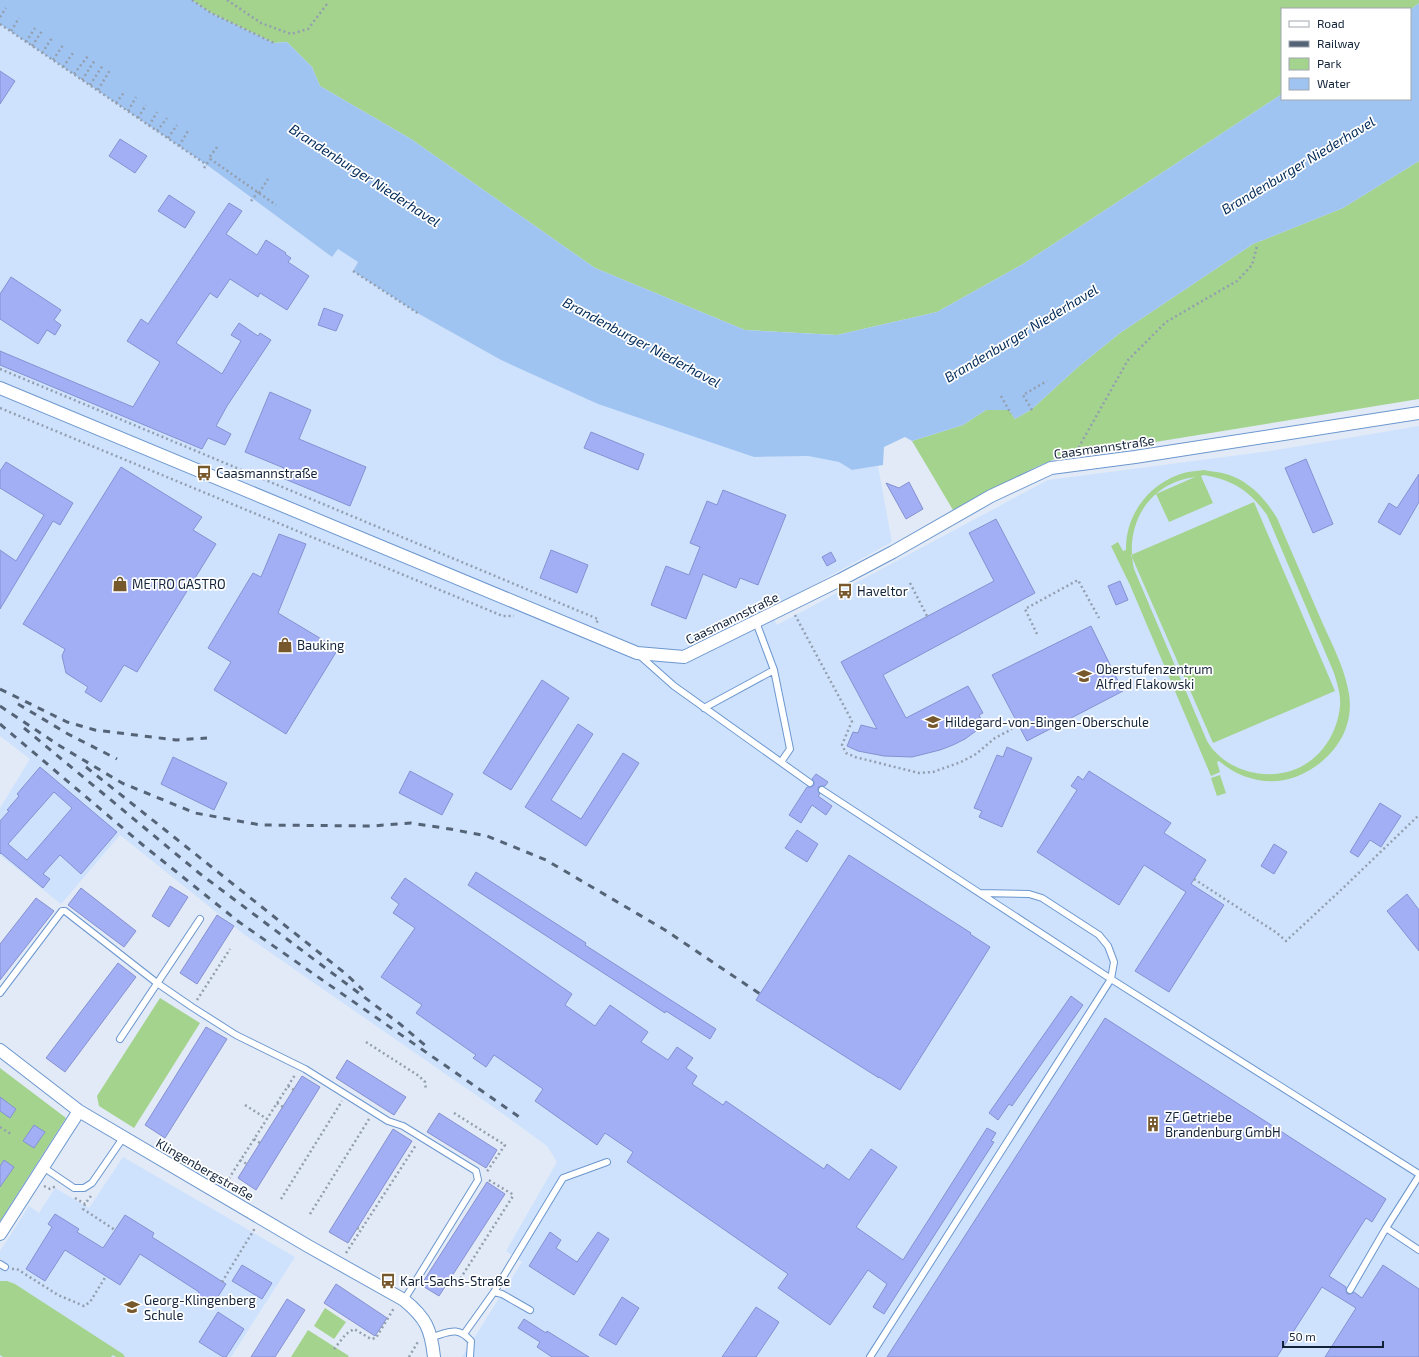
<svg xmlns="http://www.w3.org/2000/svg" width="1419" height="1357" font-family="'Exo 2',sans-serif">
<rect width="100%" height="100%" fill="#e1eaf6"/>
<!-- built -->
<path fill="#cee2fd" d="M0,24L207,165L332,257L338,249L358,262L353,271L419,314L501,360L754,457L808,456L839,462L852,470L878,466L892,542L769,609L777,625L1048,480L1270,451L1419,426V1357H462L522,1262L506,1251L557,1162L547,1146L499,1111L245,935L120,835L61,904L0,855V808L30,759L0,736Z
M123,1157L295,1257L231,1357H0V1251L29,1206L39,1213L55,1188L89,1208Z"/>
<!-- green -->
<path fill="#a4d38d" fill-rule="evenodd" d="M192,0H1419V3L1410,10L1282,9V94L1023,264L937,312L837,335L745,330L595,268L411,139L320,86L312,67L287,42L274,43L211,13Z
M1419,161V399L1057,458L1034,468L953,510L912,441L963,425L986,410H1009L1015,419L1032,409L1078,367L1120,333L1253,244L1343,208Z
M1204,470C1213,472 1223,472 1232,476C1252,484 1266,500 1277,518C1291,550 1305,583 1319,615C1329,639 1343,663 1348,689C1357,728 1333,761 1298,776C1271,787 1241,780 1219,761L1217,762L1220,772L1211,776L1130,585L1111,546L1118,542L1123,551L1126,550C1125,513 1152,480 1188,472C1193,471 1199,471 1204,470ZM1204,475C1233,480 1250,491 1267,515L1334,673C1337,683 1341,695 1340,706C1335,755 1292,786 1244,770C1229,765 1215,755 1207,741L1134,569C1124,524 1149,483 1195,477L1156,494L1169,522L1213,503L1201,476Z
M1254,502L1335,691L1213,743L1131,555Z
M1220,775L1226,793L1217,796L1211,778Z
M160,998L200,1023L134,1128L99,1106L97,1096Z
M0,1068L66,1118L0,1221Z
M0,1281H7L15,1284L123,1354L125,1357H116L113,1355L111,1357H3L0,1355Z
M325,1308L346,1322L334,1339L314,1326Z
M308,1330L349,1356L348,1357H291Z"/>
<!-- water -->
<path fill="#a0c4f2" d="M0,0H192L211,13L274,43L287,42L312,67L320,86L411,139L595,268L745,330L837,335L937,312L1023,264L1282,94V99H1410V10L1419,3V161L1343,208L1253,244L1120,333L1078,367L1032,409L1015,419L1009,410H986L963,425L912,441L905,437L884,447L883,465L852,470L839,462L808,456L754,457L598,404L501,360L419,314L353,271L358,262L338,249L332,257L207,165L0,24Z"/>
<!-- building -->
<path fill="#a2aff5" stroke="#8591d1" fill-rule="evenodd" d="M0,71L15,81L0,104Z
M120,139L147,156L135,173L109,156Z
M169,195L195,212L185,228L158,211Z
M229,203L242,211L226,234L257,255L266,240L286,253L285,254L291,258L288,262L309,276L287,310L260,293L258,297L230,279L217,298L210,293L176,343L222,374L241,341L231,335L239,323L258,336L260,333L271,340L227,406L216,426L231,434L225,445L208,438L202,449L0,365V351L133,407L160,362L127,341L141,319L148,324Z
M11,277L61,310L54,320L61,325L55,335L47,330L38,344L0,319V294Z
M324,308L343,315L336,331L318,325Z
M270,392L311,410L299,439L366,467L350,506L280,477L284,468L245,452Z
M591,432L644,454L638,470L584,448Z
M1306,459L1333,524L1313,533L1285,468Z
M6,462L73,503L60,525L53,521L0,609V550L16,561L44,515L0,488V471Z
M121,467L202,517L193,530L216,544L137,672L124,665L101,702L85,692L88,687L66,673L62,656L65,649L23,624Z
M1419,474V502L1400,535L1378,522L1389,503L1397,508Z
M909,482L923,509L906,519L886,483L899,488Z
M723,490L786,515L758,585L740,578L736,588L703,574L686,619L651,605L666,566L689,575L700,547L690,543L707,501L717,505Z
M996,519L1035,593L883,675L906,718L968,686L983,713L979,715L984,725L965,739L953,745L940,750L912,757L884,756L858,751L847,746L853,732L858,733L861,725L877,729L841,662L994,581L969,533Z
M279,534L306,544L278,613L338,649L286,734L214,690L231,662L208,648L253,573L261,577Z
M551,550L588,565L577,593L540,578Z
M831,552L836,561L827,566L822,557Z
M1120,581L1128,600L1116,605L1108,586Z
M1091,626L1123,691L1027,741L992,675Z
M542,680L569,698L511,790L483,773Z
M578,724L593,734L551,800L581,819L623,753L639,763L586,846L525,807Z
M1007,747L1032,758L1002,827L979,817L982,811L974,808L997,755L1003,757Z
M173,757L227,783L214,810L161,784Z
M40,767L117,832L81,874L60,855L43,874L50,879L43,888L1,853L0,854V821L9,811L7,810L19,796L17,794ZM54,792L72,808L27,860L8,844Z
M410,771L453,794L442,815L399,793Z
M1089,771L1171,823L1164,833L1206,860L1191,884L1224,905L1169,992L1135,971L1186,892L1144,865L1119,905L1037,852L1077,790L1071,786L1078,776L1083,780Z
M816,774L828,782L825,786H822L818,787V790L820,794L818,796L832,806L826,815L812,805L801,823L789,815L807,787H811L814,785V782L812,779Z
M1380,803L1401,816L1381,847L1370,840L1358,857L1350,852Z
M797,830L818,844L807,862L785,848Z
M1274,844L1287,852L1274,874L1261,866Z
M849,855L971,933L970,934L990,947L900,1090L879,1077V1078L756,1000Z
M476,872L586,943L585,945L716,1029L710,1039L666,1011L665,1013L468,885Z
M405,878L572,994L565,1005L595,1026L610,1005L648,1032L641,1042L668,1060L677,1047L693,1058L686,1068L697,1076L692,1084L723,1105L726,1101L824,1169L827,1164L849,1180L871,1149L897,1167L856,1227L903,1260L987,1128L996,1133L991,1141L994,1142L884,1314L873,1307L887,1284L868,1270L830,1325L778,1288L788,1274L627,1162L633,1152L605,1133L597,1145L535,1101L543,1089L494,1055L486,1067L473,1058L476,1055L416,1013L422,1005L381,977L415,928L393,913L399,904L391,898Z
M170,886L188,897L169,927L152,916Z
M81,888L136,931L124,947L68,905Z
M1407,894L1419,910V951L1387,911Z
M36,898L54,911L0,980V944Z
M217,915L234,926L197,984L180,973Z
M118,963L136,977L65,1072L46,1058Z
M1071,996L1083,1005L1012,1106L1009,1104L998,1120L989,1113Z
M1105,1018L1386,1199L1372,1222L1366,1218L1329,1276L1346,1287V1290L1347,1294H1350L1354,1292L1362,1298L1383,1265L1419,1289V1357H1325L1356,1308L1322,1287L1277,1357H887Z
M206,1027L227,1039L165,1138L145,1125Z
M347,1060L406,1097L394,1115L336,1078Z
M302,1076L320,1087L256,1190L238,1178Z
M0,1097L16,1109L10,1118L0,1111Z
M439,1113L497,1150L486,1168L427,1132Z
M34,1125L45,1132L34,1148L23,1141Z
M393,1129L412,1141L348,1243L329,1232Z
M4,1160L14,1167L0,1187V1166Z
M487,1182L505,1194L439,1296L421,1285Z
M55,1214L79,1229L77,1232L103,1248L125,1215L154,1233L152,1237L226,1284L210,1309L195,1299L199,1292L140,1254L120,1285L65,1250L45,1281L26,1269L52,1227L48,1224Z
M550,1232L561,1240L556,1248L577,1262L598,1232L609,1239L574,1295L529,1266Z
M242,1265L272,1283L262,1299L232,1281Z
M336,1284L387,1318L375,1336L324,1303Z
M622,1297L639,1308L616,1345L599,1335Z
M287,1299L305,1310L275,1357H251Z
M756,1307L779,1322L776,1327L756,1357H722Z
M218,1312L244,1329L226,1357H223L199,1342Z
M524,1319L546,1333L547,1331L589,1357H552L537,1347L540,1342L518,1328Z"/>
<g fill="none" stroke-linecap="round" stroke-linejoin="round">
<!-- service casing -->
<g stroke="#6c97cf" stroke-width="8">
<path id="service" d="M638,654L674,686L810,783
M774,670L790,749L781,762
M704,708L774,670L756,622
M822,790L1111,979L1419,1174
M0,993L62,911H65L157,983L192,1007L236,1035L305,1069L388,1121L403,1126L476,1171L478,1180L404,1300
M120,1039L200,919
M43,1167L74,1188H84L92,1183L123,1138
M1386,1228L1419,1250
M0,1264L5,1267
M1350,1290L1386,1228L1419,1176
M494,1292L563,1178L607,1162
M464,1334L494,1292L502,1294L530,1310
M432,1337C450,1332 457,1326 471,1341L470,1357
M870,1357L1111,979L1114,962L1108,946L1099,935L1042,898L1029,894L980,893"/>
</g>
<!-- minor casing -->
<g stroke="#6c97cf" stroke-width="14">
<path id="minor" d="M0,388L637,653L684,657L840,580L893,552L991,496L1051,468L1135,457L1419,413
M0,1050L79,1111L308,1246L404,1300C426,1318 431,1329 434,1357
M0,1234L79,1111"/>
</g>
<!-- path -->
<path stroke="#939faf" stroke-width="2.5" stroke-dasharray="2 3" stroke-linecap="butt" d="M192,0L211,13L274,43
M227,0L261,23L291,34L308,29L327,4
M0,17L6,8
M0,24L207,165
M11,31L19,18
M26,42L35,28
M32,46L42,31
M42,53L52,38
M53,60L63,45
M63,67L73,53
M74,74L88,56
M82,80L95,60
M90,85L103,65
M98,90L110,70
M116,103L125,91
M128,111L136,97
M138,118L146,105
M149,126L157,112
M157,131L167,118
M168,138L177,125
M179,146L188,131
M217,147L209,158L276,205
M204,168L210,159
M259,193L268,179
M251,201L258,192
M353,271L419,314
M0,369L598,619L596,625
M1001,396L1011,414
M0,408L498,614L502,616H514
M1032,410L1023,395L1047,381
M1076,452L1128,360L1166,322L1237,281L1252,265L1257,246
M910,583L927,616
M795,615L852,721L842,745L846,753L855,757L919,773L933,772L961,762L976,754L995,738L1012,729
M1037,634L1025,609L1078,580L1099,618
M1194,879L1277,933L1286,941L1342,889L1419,815
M197,1000L230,949
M366,1042L419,1076L425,1082L426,1090
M288,1086L294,1090
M277,1103L283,1107
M245,1105L267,1119
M454,1113L505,1145L486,1173
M0,1127L11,1134
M254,1139L260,1143
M240,1160L247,1164
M226,1183L295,1075
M44,1186L50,1189L56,1186
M91,1196L85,1204L83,1209L115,1230
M75,1198L85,1204
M281,1199L342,1101
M310,1214L369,1119
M357,1228L361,1230
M346,1253L416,1145
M12,1269H17L58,1295L84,1306L90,1302L106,1276
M222,1282L255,1228
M455,1287L513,1196L512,1194L487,1179
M334,1349L346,1334L354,1329L371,1339L376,1338L394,1308
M409,1357L419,1340"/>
<!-- service -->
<use href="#service" stroke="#fff" stroke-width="6"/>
<!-- minor -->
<use href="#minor" stroke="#fff" stroke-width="12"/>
<!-- rail -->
<path stroke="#556376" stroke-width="3" stroke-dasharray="7 7" stroke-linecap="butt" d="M0,689L67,722L95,730L176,740L207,738
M18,704L68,734L117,759
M0,706L60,746L122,783L195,813L261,825L372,826L411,823L450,829L487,836L546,860L665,930L760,994
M0,724L144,846L239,922L522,1119
M24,728L199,873L400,1024L427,1047
M86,767L346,974L363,990"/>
</g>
<!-- icons -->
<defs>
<g id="bus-bare" transform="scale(1.2)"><path d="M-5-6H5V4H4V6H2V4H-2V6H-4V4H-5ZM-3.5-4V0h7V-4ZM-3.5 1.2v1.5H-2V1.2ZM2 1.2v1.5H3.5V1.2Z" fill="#76582c" stroke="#fff" stroke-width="2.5" paint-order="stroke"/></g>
<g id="shop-bare" transform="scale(1.2)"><path d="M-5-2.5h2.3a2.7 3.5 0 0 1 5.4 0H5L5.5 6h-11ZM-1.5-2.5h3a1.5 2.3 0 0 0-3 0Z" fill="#76582c" stroke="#fff" stroke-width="2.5" paint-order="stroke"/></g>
<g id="school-bare" transform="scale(1.2)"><path d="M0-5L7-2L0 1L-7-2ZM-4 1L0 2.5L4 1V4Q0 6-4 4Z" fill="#76582c" stroke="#fff" stroke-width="2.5" paint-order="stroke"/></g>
<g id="building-bare" transform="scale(1.2)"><path d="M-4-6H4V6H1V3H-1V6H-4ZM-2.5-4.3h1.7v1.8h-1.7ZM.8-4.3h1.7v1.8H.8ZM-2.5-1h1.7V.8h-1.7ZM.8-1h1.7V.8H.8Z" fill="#76582c" stroke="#fff" stroke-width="2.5" paint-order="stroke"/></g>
</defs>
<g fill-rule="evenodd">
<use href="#bus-bare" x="204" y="473"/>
<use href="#shop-bare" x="120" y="584"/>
<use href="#bus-bare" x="845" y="591"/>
<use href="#shop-bare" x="285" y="645"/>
<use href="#school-bare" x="1084" y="676"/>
<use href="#school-bare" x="933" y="722"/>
<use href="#building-bare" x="1153" y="1124"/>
<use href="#bus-bare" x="388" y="1281"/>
<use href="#school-bare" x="132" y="1307"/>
</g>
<g text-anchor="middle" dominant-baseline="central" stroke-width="3.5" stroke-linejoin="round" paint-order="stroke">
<!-- street labels -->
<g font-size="13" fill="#122339" stroke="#fff">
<text transform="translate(1104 447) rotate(-8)">Caasmannstraße</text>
<text transform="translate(732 618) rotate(-26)">Caasmannstraße</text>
<text transform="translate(205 1169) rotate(30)">Klingenbergstraße</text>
</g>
<!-- poi labels -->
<g font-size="13" fill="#122339" stroke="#fff" text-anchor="start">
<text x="216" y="473">Caasmannstraße</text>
<text x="132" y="584">METRO GASTRO</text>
<text x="857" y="591">Haveltor</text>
<text x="297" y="645">Bauking</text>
<text x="1096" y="669">Oberstufenzentrum<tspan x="1096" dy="15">Alfred Flakowski</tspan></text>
<text x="945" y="722">Hildegard-von-Bingen-Oberschule</text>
<text x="1165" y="1117">ZF Getriebe<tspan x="1165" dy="15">Brandenburg GmbH</tspan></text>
<text x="400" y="1281">Karl-Sachs-Straße</text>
<text x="144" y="1300">Georg-Klingenberg<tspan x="144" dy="15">Schule</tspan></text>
</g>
<!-- water labels -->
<g font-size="14" font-style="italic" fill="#012a58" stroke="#fff">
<text transform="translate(1298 165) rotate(-31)">Brandenburger Niederhavel</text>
<text transform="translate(365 175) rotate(33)">Brandenburger Niederhavel</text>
<text transform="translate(1021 333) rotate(-31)">Brandenburger Niederhavel</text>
<text transform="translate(642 342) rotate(28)">Brandenburger Niederhavel</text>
</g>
</g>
<!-- legend -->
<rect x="1281" y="8" width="130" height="92" fill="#ffffff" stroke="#a0a7b0"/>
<rect x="1289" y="21" width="20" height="6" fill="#ffffff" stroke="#a0a7b0"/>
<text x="1317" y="28" font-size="12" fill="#122339">Road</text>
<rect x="1289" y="41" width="20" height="6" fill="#556376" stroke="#a0a7b0"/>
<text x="1317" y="48" font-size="12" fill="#122339">Railway</text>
<rect x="1289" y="58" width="20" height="12" fill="#a4d38d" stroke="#a0a7b0"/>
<text x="1317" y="68" font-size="12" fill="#122339">Park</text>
<rect x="1289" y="78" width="20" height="12" fill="#a0c4f2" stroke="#a0a7b0"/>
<text x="1317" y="88" font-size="12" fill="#122339">Water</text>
<!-- scale -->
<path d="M1283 1341v6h100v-6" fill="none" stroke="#122339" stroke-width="2"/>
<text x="1289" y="1341" font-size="12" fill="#122339" stroke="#ffffff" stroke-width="3" paint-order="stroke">50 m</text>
</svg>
